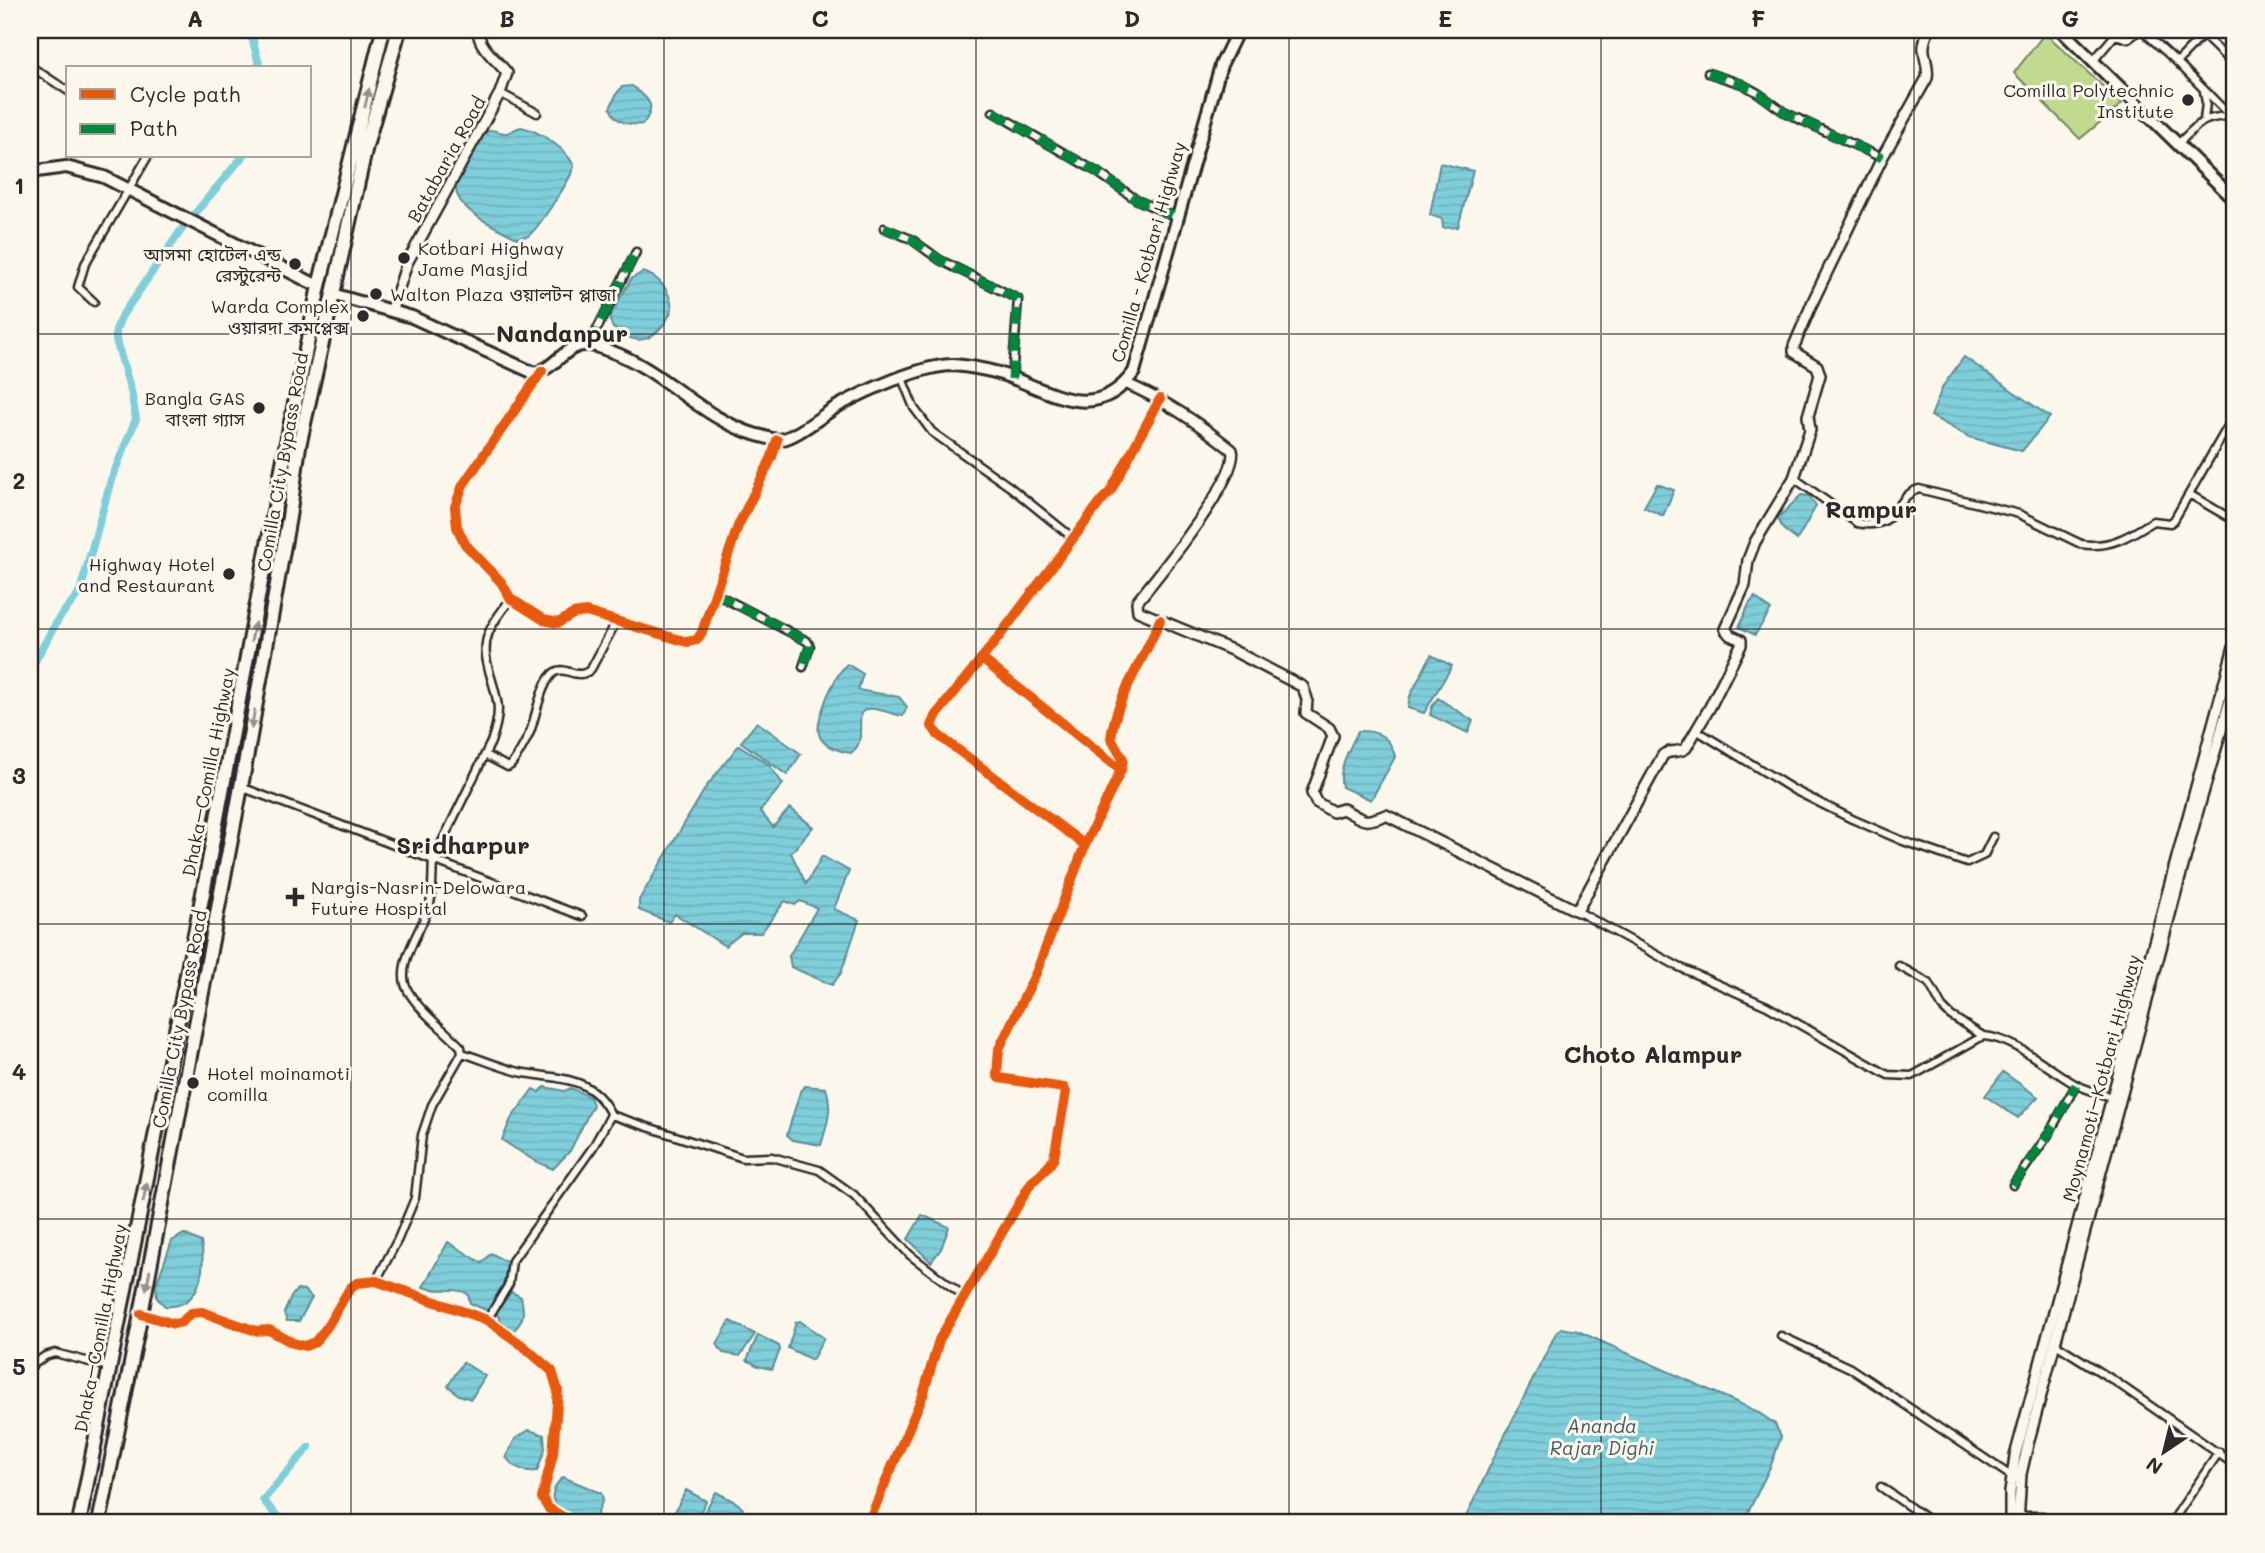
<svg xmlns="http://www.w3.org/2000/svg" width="2265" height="1553" font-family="Mali,'Noto Sans Bengali',sans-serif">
<defs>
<pattern id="water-rules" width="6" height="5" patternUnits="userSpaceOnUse" patternTransform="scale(1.75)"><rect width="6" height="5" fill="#7fcfdb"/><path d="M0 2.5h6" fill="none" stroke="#6eb2bc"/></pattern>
</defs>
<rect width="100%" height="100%" fill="#fbf7ec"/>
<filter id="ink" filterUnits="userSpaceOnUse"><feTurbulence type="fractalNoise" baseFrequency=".0143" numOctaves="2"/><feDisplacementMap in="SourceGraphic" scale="14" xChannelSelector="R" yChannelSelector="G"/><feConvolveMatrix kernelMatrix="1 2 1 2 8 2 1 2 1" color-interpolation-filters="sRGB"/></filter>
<g filter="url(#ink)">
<!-- park -->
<path fill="#c2da90" stroke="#76825e" stroke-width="2" d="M2045,33L2122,104L2080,139L2014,73Z"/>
<!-- water -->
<path fill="url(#water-rules)" stroke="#5d8d95" stroke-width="2" d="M632,86C648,99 658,104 643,124C628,126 616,123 610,108L617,93L622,87Z
M521,127C539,131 566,148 574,166C572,178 537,230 528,236C525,237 520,237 517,238C498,228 453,210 456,185L484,134C493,126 495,133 505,133C511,133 515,128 521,127Z
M1440,163L1473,171L1458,227L1443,228L1442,219L1430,215Z
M643,272C660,277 670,291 672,308C668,322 652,344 634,339C627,338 619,331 613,328L609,318L631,279Z
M1964,357L2050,417L2022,451L1969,437L1931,416L1943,386Z
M1657,484L1674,490L1663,516L1644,507Z
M1801,495L1809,496L1816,506L1797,540L1783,529L1778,518Z
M1755,597L1771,610L1755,635L1739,627L1749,604Z
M1431,655L1452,666L1424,713L1408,708L1410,696Z
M847,664L863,674L858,690L899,697L907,707L903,716C892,715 878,707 868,709C851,712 870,740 851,753C810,746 815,729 827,697C832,686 838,672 847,664Z
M1438,698L1473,721L1468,733L1430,715L1432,707Z
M757,722L801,754L787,775L741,742Z
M1358,731C1378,730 1391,737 1395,757L1371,800L1342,787C1337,769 1350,748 1358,731Z
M739,745L769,765L783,784L760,811L773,827L790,808L813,827L791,853L806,884L822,856L849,871L834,909L859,920L841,973L832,985L791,967L789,956L817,908L800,901L795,905L785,901L761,933H742L725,946L675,914L669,922L639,910V900L706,787Z
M2003,1072L2038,1097L2018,1118L1985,1096Z
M805,1086L826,1088C833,1108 827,1126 821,1145L793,1140L787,1135L800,1092Z
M545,1087L564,1091L571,1088L590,1097L593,1105L570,1151L553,1169L535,1161L502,1140L511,1119L533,1089L539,1092Z
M922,1215L949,1227L941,1249L931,1262L908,1239Z
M184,1234L201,1242C206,1270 200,1309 165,1306L157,1298L156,1285L172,1241Z
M448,1242L482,1263L491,1253L508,1263L502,1290L488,1311L470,1303L468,1294C454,1286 438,1293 423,1287Z
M297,1289L304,1290L312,1298L299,1321H287L284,1313L291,1297Z
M511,1292L521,1297C524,1311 525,1320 514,1330L506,1329L496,1313Z
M730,1321L755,1334L740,1356L723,1353L717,1344Z
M800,1321L824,1338L812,1360L788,1348L796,1322Z
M1561,1328L1578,1331L1756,1411L1775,1424L1781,1437L1771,1465L1743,1523H1463L1498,1449L1556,1333Z
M758,1335L779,1346L780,1350L772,1369L758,1366L747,1360Z
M463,1362L485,1376L471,1399L459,1395L448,1386Z
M529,1430L544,1435L545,1449L537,1471C525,1472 513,1468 506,1457L515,1439Z
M563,1477L601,1493L603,1499L594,1523C568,1523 536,1502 563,1477Z
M686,1490L706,1501L695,1523H672L670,1521Z
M716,1492L737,1503L743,1509L734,1523H698Z"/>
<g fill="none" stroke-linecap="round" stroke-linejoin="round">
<!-- canal -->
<path stroke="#7fcfdb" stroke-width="8" d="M250,30L260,68
M30,670L59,618L80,592L111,480L136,419L131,391L116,340V330L121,317L182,229L243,156
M283,1523L263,1500L309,1447"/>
<!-- street casing -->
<g stroke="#2b2b2b" stroke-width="11">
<path id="street" d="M2113,30L2115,35L2128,39L2140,30
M2142,30L2177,62L2208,30
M2203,35L2235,66
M2094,60L2115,35
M2177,62L2235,121
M30,66L68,91
M1708,73L1742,84L1758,93L1784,112L1882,158
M500,93L537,113
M993,112L1097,172L1137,200L1176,217
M2204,120L2206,103L2204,91
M2179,143C2199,124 2201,117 2230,116
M884,228L911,239L940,260L1018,299L1012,379
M94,302L78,287L85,264L148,156
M589,345L636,252
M541,372L463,485L455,507L457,527L465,544L501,582L511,599L544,620L558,623L573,614L586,612L687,642L697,640L702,632L738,526L772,457L777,440
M902,378L914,408L932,432L1010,487L1073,538
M1160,399L1110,492L1102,500L995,642L937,714L932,726L938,735L1085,845L1121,770L1123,759L1111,738C1116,696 1145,659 1160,620
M1794,478L1857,523C1901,531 1893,496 1919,489L2019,514L2081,544C2109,549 2130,536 2153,521L2170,523L2174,520L2235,414
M2189,494L2235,521
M716,594L807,641L810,646L803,667
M982,659L1121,770
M1696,730L1794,790L1852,819L1903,841L1967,863L1984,855L1993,837
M485,755L508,767L511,765C518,756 525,743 530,732C536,717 541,681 555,672C566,665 577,682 591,669L616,622
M241,787L433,860L491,742C495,731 498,720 498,709C497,683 478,658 489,632C494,620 503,609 511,599
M1577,911L1679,967L1767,1006L1888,1075L1912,1076L1983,1036C2015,1038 2048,1069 2075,1084C2086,1090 2100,1093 2111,1097
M1899,966L1929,983L1942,1007L1951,1016L1983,1036
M462,1053C482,1059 503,1069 524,1073C560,1079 593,1076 611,1115L743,1158L772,1157L819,1170L854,1195L910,1255L965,1297
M2013,1185L2048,1135L2076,1085
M376,1281L398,1239L415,1198L422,1135L432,1105L462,1053L461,1047C444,1029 421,1013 408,991C393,965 423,929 430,904C433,890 432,874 433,860L582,916
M141,1314L174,1324L182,1322L191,1313L202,1312L256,1331L269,1330L293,1343L305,1346L315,1342L327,1327L350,1288L357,1283L376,1281L487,1320L522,1345L552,1371L558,1391L553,1454L542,1498L548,1508L573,1523
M487,1320L509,1284L512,1261L593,1147L611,1115
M1781,1336L1850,1368L2011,1476
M2054,1343L2113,1380L2235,1465
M30,1367L45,1356L55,1353L109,1367
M1881,1487L1933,1523
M2018,1516H2043L2056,1523
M868,1523L923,1395L939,1340L1031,1183L1048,1167L1054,1158L1066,1092L1064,1088L999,1078L997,1075L999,1049L1036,973L1085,845
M2171,1523L2219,1452"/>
</g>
<!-- secondary casing -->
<g stroke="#2b2b2b" stroke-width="14">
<path id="secondary" d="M2226,190L2235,181
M392,309L407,263L500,93L507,73C497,60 478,47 478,30
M1125,383C1166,401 1197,422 1232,450C1241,476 1156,578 1137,602L1138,611L1234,651L1303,687L1307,699L1306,713L1329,728L1333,736L1312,793L1316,802L1333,812L1343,809C1365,821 1362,824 1386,815L1577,911L1663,755C1670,749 1679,754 1686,748L1710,707L1741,645V640L1730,635L1725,629L1745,585L1748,560L1755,542L1794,478L1810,430L1808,416L1820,375L1817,366L1794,352V346L1814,299L1882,158L1927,78C1930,57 1917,55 1929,30
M2010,1523V1492L2015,1456L2235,643
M2018,1523L2021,1474L2029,1440L2197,814L2235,683"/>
</g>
<!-- primary casing -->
<g stroke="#2b2b2b" stroke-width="16">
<path id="primary" d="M2061,30L2235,200
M30,172L66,167L104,177L312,283
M339,296L412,317L534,373C555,370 566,342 589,345C596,345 603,349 610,351C664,370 701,419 757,435C763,436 772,440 778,440C795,439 822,415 838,406C865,391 922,365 953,365C966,366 983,369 995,372C1045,386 1092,429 1134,372L1221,65L1238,30"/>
</g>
<!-- highway casing -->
<g stroke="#2b2b2b" stroke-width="18">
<path id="highway" d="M79,1523L204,888L287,442L319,286L383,30
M99,1523L141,1314L241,787L289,517L299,446L366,146L399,30"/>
</g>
<!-- street -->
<use href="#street" stroke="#fbf7ec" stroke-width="6"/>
<!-- secondary -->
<use href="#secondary" stroke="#fbf7ec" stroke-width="9"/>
<!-- primary -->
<use href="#primary" stroke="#fbf7ec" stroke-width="10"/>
<!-- highway -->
<use href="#highway" stroke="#fbf7ec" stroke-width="12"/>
<!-- quiet -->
<path stroke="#00873e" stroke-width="9" stroke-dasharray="18 9" stroke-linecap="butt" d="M1708,73L1742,84L1758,93L1784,112L1882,158
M993,112L1097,172L1137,200L1176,217
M884,228L911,239L940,260L1018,299L1012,379
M589,345L636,252
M716,594L807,641L810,646L803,667
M2013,1185L2048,1135L2076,1085"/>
<!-- cycleway casing -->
<g stroke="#fbf7ec" stroke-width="15">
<path id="cycleway" d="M542,371L463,485L455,507L457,527L465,544L501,582L511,599L544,620L558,623L573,614L586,612L687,642L697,640L702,632L738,526L772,457L777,440
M1160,399L1110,492L1102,500L995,642L937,714L932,726L938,735L1085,845L1121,770L1123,759L1111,738C1116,696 1145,659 1160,620
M982,659L1121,770
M141,1314L174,1324L182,1322L191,1313L202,1312L256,1331L269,1330L293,1343L305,1346L315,1342L327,1327L350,1288L357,1283L376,1281L487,1320L522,1345L552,1371L558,1391L553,1454L542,1498L548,1508L573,1523
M868,1523L923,1395L939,1340L1031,1183L1048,1167L1054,1158L1066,1092L1064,1088L999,1078L997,1075L999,1049L1036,973L1085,845"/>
</g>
<!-- cycleway -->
<use href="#cycleway" stroke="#e8590c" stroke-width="10"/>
</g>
<!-- one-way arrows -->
<defs><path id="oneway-solid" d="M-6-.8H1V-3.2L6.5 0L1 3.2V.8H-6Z" transform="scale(1.75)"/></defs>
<g fill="#93918c">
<use href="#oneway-solid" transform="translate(367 98) rotate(-77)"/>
<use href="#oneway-solid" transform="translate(253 632) rotate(-79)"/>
<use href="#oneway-solid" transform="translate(253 719) rotate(100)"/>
<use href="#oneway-solid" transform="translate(145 1192) rotate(-79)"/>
<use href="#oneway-solid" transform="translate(148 1280) rotate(101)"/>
</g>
</g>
<!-- grid -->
<path fill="none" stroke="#2b2b2b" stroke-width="2" stroke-opacity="0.55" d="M351,30V1523M664,30V1523M976,30V1523M1289,30V1523M1601,30V1523M1914,30V1523M30,334H2235M30,629H2235M30,924H2235M30,1219H2235"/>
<!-- markers -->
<g fill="#2b2b2b" stroke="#fbf7ec" stroke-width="2.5">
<circle cx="2188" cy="100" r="7"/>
<circle cx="404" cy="258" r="7"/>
<circle cx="295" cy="264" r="7"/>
<circle cx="376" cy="294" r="7"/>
<circle cx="363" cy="316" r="7"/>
<circle cx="259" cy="408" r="7"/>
<circle cx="229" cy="574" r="7"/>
<path d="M291.5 886.5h7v7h7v7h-7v7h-7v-7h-7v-7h7z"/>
<circle cx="193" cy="1083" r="7"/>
</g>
<g text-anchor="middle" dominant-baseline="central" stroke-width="6" stroke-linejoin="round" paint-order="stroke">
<!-- poi labels -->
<g font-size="18" fill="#2b2b2b" stroke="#fbf7ec" text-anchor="end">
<text x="2174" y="90">Comilla Polytechnic<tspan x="2174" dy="21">Institute</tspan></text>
<text x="418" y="248" text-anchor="start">Kotbari Highway<tspan x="418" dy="21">Jame Masjid</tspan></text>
<text x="281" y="254">আসমা হোটেল এন্ড<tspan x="281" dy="21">রেস্টুরেন্ট</tspan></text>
<text x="390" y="294" text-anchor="start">Walton Plaza ওয়ালটন প্লাজা</text>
<text x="349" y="306">Warda Complex<tspan x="349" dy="21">ওয়ারদা কমপ্লেক্স</tspan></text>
<text x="245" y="398">Bangla GAS<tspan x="245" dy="21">বাংলা গ্যাস</tspan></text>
<text x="215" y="564">Highway Hotel<tspan x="215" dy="21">and Restaurant</tspan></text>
<text x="311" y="887" text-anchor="start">Nargis-Nasrin-Delowara<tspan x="311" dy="21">Future Hospital</tspan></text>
<text x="207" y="1073" text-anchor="start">Hotel moinamoti<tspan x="207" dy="21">comilla</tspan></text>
</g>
<!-- street labels -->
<g font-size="18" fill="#2b2b2b" stroke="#fbf7ec">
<text transform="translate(446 159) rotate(-61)">Batabaria Road</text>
<text transform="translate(1148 252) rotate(-74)">Comilla - Kotbari Highway</text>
<text transform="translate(282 462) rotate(-80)">Comilla City Bypass Road</text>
<text transform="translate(208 772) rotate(-79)">Dhaka–Comilla Highway</text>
<text transform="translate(179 1019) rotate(-79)">Comilla City Bypass Road</text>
<text transform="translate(2101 1078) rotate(-75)">Moynamoti–Kotbari Highway</text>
<text transform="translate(100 1328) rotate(-79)">Dhaka–Comilla Highway</text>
</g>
<!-- water labels -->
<g font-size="19" font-style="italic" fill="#445c60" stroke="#fbf7ec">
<text x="1602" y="1425">Ananda<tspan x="1602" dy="22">Rajar Dighi</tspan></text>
</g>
<!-- district labels -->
<g font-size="24" font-weight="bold" fill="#2b2b2b" stroke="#fbf7ec">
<text x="562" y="332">Nandanpur</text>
<text x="1871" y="508">Rampur</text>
<text x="463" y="844">Sridharpur</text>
<text x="1653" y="1053">Choto Alampur</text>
</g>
</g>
<!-- margin -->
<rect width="2265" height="1553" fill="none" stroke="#fbf7ec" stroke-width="77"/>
<!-- legend -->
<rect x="66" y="66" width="245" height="91" fill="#fbf7ec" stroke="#a8a59f" stroke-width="2"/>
<rect x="80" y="89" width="35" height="10" fill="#e8590c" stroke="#a8a59f" stroke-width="2"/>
<text x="130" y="102" font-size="21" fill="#2b2b2b">Cycle path</text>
<rect x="80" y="124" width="35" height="10" fill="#00873e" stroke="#a8a59f" stroke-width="2"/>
<text x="130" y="136" font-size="21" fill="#2b2b2b">Path</text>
<!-- north arrow -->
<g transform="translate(2164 1452) rotate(215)" stroke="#fbf7ec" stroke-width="5" paint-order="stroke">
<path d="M0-5L12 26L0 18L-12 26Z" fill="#2b2b2b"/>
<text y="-10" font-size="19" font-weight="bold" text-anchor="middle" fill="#2b2b2b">N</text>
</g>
<rect x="38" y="38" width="2188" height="1476" fill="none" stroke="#2b2b2b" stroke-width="2.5"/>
<g font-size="23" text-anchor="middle" font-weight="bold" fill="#2b2b2b">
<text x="195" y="27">A</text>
<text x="507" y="27">B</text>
<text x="820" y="27">C</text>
<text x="1132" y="27">D</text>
<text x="1445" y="27">E</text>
<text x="1758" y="27">F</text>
<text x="2070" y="27">G</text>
<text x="19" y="194">1</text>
<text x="19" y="489">2</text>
<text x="19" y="784">3</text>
<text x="19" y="1080">4</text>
<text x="19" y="1375">5</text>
</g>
</svg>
